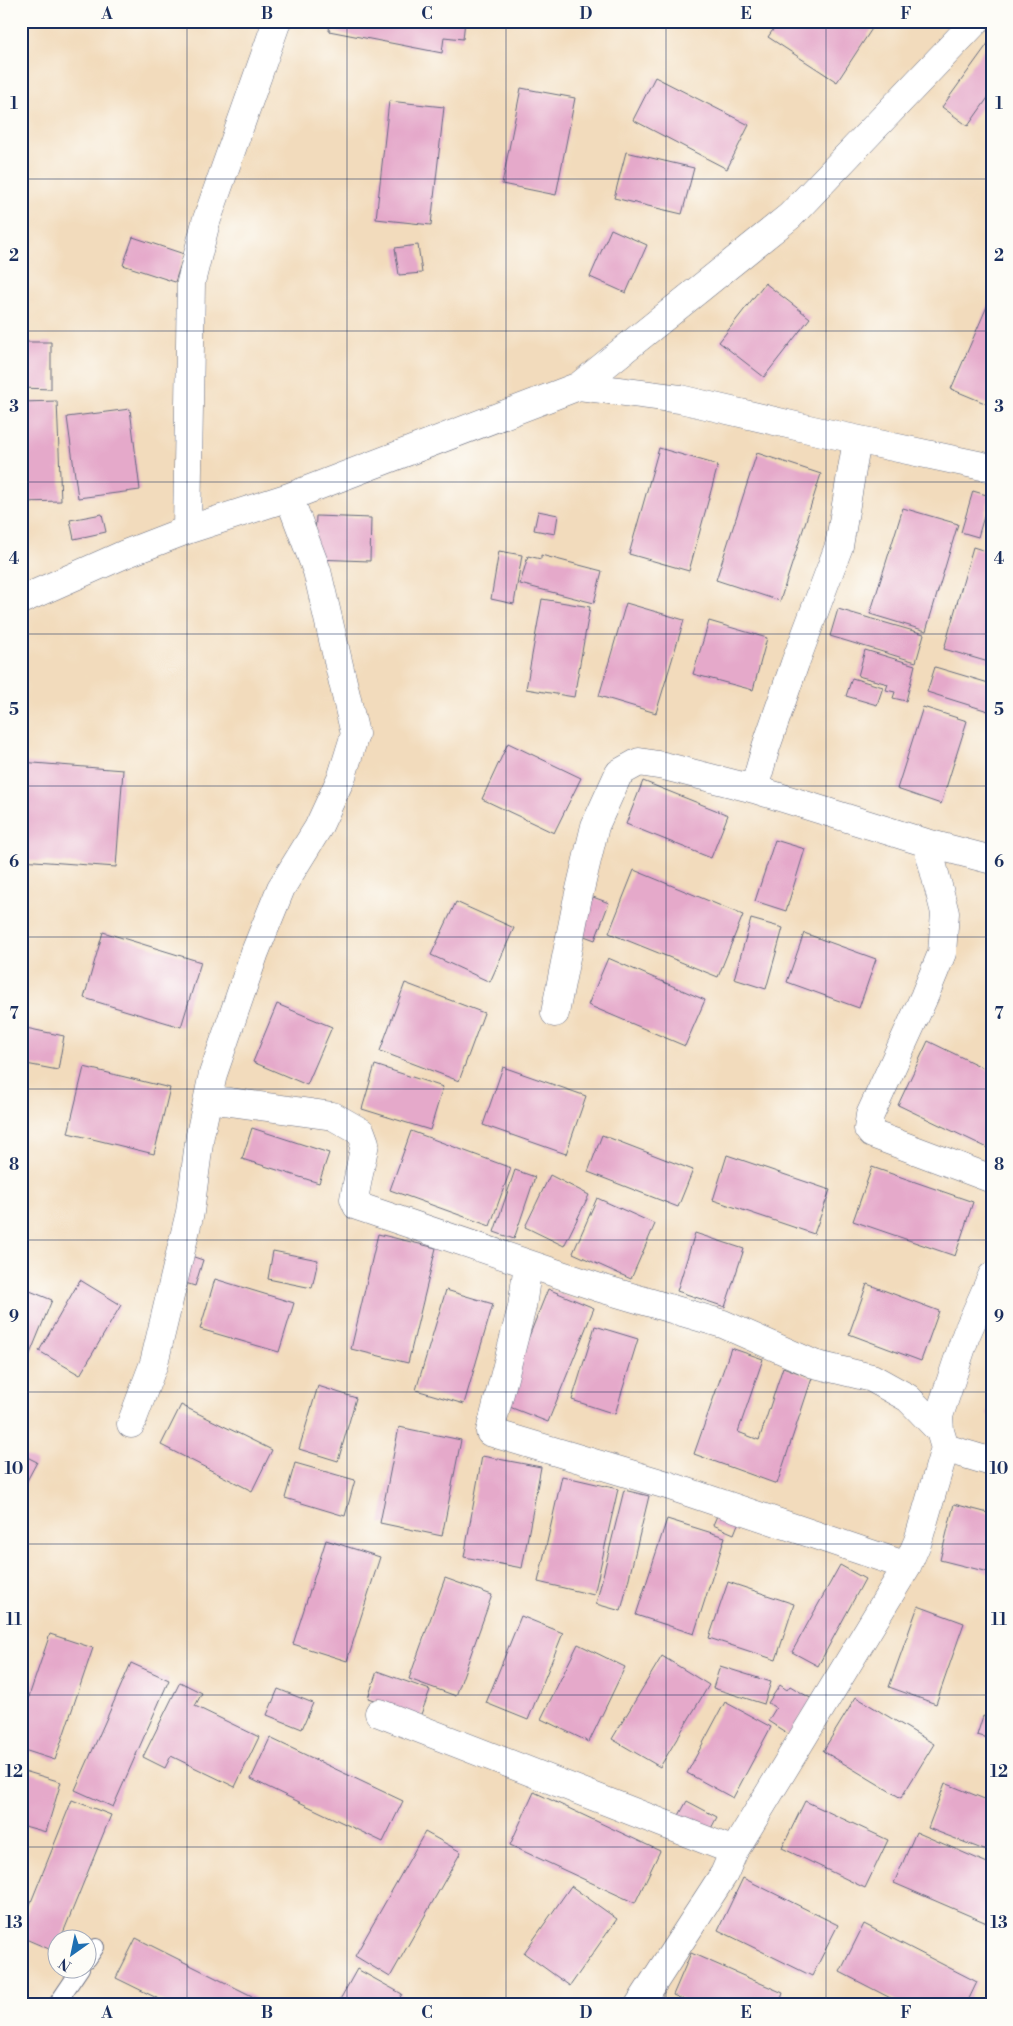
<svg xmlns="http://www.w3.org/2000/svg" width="1013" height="2026" font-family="'Libre Bodoni',serif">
<rect width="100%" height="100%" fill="#fdfcf7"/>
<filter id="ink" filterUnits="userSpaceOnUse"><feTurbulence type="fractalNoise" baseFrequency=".02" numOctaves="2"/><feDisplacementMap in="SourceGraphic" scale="10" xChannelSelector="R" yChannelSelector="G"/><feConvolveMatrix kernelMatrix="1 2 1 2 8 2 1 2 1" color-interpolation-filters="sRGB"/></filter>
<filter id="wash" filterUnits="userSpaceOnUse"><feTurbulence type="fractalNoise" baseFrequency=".0096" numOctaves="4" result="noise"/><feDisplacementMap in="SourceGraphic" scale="20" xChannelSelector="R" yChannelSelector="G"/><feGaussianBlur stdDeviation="1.12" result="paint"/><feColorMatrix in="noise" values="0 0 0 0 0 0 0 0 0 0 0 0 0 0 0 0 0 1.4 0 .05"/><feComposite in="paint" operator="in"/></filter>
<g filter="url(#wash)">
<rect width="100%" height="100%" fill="#f2dbbc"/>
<g id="blocks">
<!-- building -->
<path fill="#e5a9ca" d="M330,21H465L463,39L444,37L442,53L329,31Z
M779,21H877L837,82L768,37Z
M992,38V92L968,126L942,107Z
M655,77L749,125L727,169L633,120Z
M521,88L575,98L556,195L502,184Z
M389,101L444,107L431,225L376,219Z
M626,152L694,168L682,214L614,198Z
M611,229L647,245L626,293L590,277Z
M133,237L184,254L175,282L123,265Z
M418,245L422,273L399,275L395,248Z
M765,283L810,318L764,377L719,342Z
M992,295V406L951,389Z
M21,342H51V389L21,388Z
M57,401L61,501L21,502V402Z
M130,409L140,490L78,498L67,417Z
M659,448L718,465L689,571L629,554Z
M757,453L821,474L780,601L716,580Z
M973,491L990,496L978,537L961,532Z
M903,508L958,524L926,631L870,614Z
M538,511L558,515L555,534L534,530Z
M102,514L106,532L74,539L70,520Z
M316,516L371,518L370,561L314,559Z
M973,547L992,553V663L944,649Z
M499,551L522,555L514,604L491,599Z
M541,555L602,571L594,603L520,584L528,556L541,559Z
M542,599L590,607L574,697L526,689Z
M626,603L684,620L656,713L599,696Z
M838,609L924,634L916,662L830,636Z
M709,621L767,638L753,690L693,674Z
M865,650L915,665L906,701L893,698L895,692L886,690L888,684L858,676Z
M935,667L992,684V701L988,711L927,692Z
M852,678L883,687L877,705L846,696Z
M923,707L967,721L941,804L897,789Z
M508,743L581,778L554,833L482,799Z
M21,762L123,770L116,867L21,860Z
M643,781L728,815L711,858L626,824Z
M775,840L805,849L786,911L755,901Z
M634,870L743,915L718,977L609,933Z
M593,897L609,903L595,940L579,934Z
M456,902L514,928L490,982L431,955Z
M751,919L783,928L766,989L734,979Z
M103,932L201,962L181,1027L84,998Z
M804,933L876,959L859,1008L787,982Z
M608,958L705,1000L685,1046L588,1005Z
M405,983L484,1013L459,1081L380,1051Z
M277,1004L332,1027L307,1085L253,1062Z
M21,1027L64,1036L58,1070L21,1063Z
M928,1041L992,1072V1150L898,1105Z
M375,1065L443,1087L430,1130L362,1109Z
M84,1067L170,1088L154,1154L68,1133Z
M503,1067L586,1096L566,1154L483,1125Z
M252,1128L329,1153L319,1183L242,1159Z
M411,1131L511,1168L490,1226L390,1190Z
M602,1135L693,1170L678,1207L588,1172Z
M727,1155L830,1190L814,1234L713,1200Z
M872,1167L973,1202L955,1256L853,1221Z
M515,1170L535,1177L514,1239L494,1232Z
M550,1175L589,1195L564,1246L525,1227Z
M597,1198L655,1224L631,1279L573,1253Z
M695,1233L744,1249L725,1307L677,1291Z
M378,1234L436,1248L408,1363L351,1349Z
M273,1251L318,1260L312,1288L268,1279Z
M188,1255L203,1260L195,1286L179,1281Z
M215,1279L294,1303L279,1352L200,1329Z
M80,1280L121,1305L80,1375L39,1351Z
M867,1284L939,1311L921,1361L849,1334Z
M25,1289L52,1300L25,1366L21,1364V1291L24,1292Z
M548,1289L594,1308L548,1422L502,1404Z
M446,1290L493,1304L464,1404L416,1390Z
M595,1326L638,1339L615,1414L572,1400Z
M731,1348L763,1359L738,1432L759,1440L783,1367L812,1378L777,1484L694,1454Z
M318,1386L356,1398L338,1461L299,1449Z
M992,1399V1416L987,1414Z
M181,1405L272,1450L252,1491L161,1445Z
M399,1427L461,1440L442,1536L380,1523Z
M21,1454L37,1462L21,1492Z
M482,1456L541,1467L522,1568L464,1557Z
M295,1463L355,1480L345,1516L285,1498Z
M562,1476L618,1489L594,1595L538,1582Z
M624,1490L649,1496L621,1611L596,1604Z
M954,1504L992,1514V1573L940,1560Z
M719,1511L740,1519L734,1534L713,1525Z
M667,1519L725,1537L694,1634L636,1615Z
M326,1540L380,1557L347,1661L293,1644Z
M840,1565L865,1579L818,1666L792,1652Z
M445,1578L492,1595L456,1696L409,1679Z
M728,1582L794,1604L776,1660L709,1638Z
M918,1606L964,1623L936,1704L889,1687Z
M521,1616L563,1633L528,1720L486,1703Z
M50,1634L93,1648L55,1760L21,1749V1720Z
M578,1644L625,1667L589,1742L541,1719Z
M662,1656L709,1685L660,1767L612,1739Z
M131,1663L169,1680L113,1807L75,1790Z
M720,1666L771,1682L764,1704L713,1688Z
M377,1671L430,1690L420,1717L368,1698Z
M180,1682L202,1693L195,1706L259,1737L235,1787L171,1756L165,1768L143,1757Z
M780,1685L787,1690L790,1686L812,1699L790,1735L768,1721L776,1708L768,1703Z
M278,1689L313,1703L302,1729L267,1715Z
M856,1697L934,1744L901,1798L823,1751Z
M725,1702L771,1727L733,1798L687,1773Z
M983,1716L992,1718V1739L977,1735Z
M270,1738L403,1801L383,1842L251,1779Z
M21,1770L61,1782L46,1832L21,1825Z
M945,1783L992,1802V1853L928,1828Z
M534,1792L660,1851L635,1903L510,1845Z
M72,1800L111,1815L61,1938H58L56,1952L21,1937V1927Z
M687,1801L717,1817L707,1836L677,1819Z
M805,1801L888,1840L865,1888L782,1848Z
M425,1832L461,1852L390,1977L355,1956Z
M916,1832L992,1865V1918L989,1924L894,1883Z
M743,1878L838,1925L812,1976L718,1930Z
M571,1886L617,1919L570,1986L524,1953Z
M864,1924L977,1982L966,2005H904L840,1972Z
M136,1938L262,2001L260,2005H171L116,1978Z
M691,1953L783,1993L779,2005H696L673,1995Z
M357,1969L402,1994L396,2005H337Z"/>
</g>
</g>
<g filter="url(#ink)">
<use href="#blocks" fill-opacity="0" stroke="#666b7f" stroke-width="1"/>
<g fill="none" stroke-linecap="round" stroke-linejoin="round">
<!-- service casing -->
<g stroke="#666b7f" stroke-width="18">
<path id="service" d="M88,1959L96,1947
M56,2005L81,1968"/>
</g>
<!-- minor casing -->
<g stroke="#666b7f" stroke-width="29">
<path id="minor" d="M579,386L680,399L813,430L992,468
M187,530L191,282L206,222L277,21
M21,600L125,554L187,530L289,497L579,386L790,216L976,21
M754,789L766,747L795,663L839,546L857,440
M927,843L945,913L942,953L924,997L870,1115L868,1129L872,1134L992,1179
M555,1013L577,902L595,826L619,773L639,762L664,766L754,789L927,843L992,860
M208,1099L333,1116L361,1132L365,1143L354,1199L357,1206L597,1287L723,1324L814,1364L872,1378L908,1398L940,1431
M528,1264L522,1307L490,1432L667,1485L907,1566
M131,1424L154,1363L190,1212L200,1135L213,1074L255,952L281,888L318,828L342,776L355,734L317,571L289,497
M945,1448L992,1462
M379,1713L734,1851
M639,2005L724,1874L734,1851L907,1566L918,1541L945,1448L940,1431L939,1416L966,1335L992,1276"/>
</g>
<!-- service -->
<use href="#service" stroke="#fff" stroke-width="16"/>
<!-- minor -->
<use href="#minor" stroke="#fff" stroke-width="28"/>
</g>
</g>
<!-- grid -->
<path fill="none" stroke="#1b2f5e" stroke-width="1" stroke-opacity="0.55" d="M187,21V2005M347,21V2005M506,21V2005M666,21V2005M826,21V2005M21,179H992M21,331H992M21,482H992M21,634H992M21,786H992M21,937H992M21,1089H992M21,1240H992M21,1392H992M21,1544H992M21,1695H992M21,1847H992"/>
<!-- margin -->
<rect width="1013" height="2026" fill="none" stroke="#fdfcf7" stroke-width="55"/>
<!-- north arrow -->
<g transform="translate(72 1954) rotate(213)"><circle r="24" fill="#fdfcf7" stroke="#a3aaba"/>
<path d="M0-4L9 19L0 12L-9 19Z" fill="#1f6fb2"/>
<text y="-8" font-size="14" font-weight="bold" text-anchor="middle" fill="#1b2f5e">N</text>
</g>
<rect x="28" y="28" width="958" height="1970" fill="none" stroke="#1b2f5e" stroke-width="2"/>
<g font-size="16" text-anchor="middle" font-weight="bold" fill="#1b2f5e">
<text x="107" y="19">A</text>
<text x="267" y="19">B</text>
<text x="427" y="19">C</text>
<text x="586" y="19">D</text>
<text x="746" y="19">E</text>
<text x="906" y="19">F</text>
<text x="14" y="109">1</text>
<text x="999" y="109">1</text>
<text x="14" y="261">2</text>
<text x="999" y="261">2</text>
<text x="14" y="412">3</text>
<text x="999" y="412">3</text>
<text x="14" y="564">4</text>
<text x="999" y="564">4</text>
<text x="14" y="715">5</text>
<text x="999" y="715">5</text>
<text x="14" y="867">6</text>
<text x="999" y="867">6</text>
<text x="14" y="1019">7</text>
<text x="999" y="1019">7</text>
<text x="14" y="1170">8</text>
<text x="999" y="1170">8</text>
<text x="14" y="1322">9</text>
<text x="999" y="1322">9</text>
<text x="14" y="1474">10</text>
<text x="999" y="1474">10</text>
<text x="14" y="1625">11</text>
<text x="999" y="1625">11</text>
<text x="14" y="1777">12</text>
<text x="999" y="1777">12</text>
<text x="14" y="1928">13</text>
<text x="999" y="1928">13</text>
<text x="107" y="2018">A</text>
<text x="267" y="2018">B</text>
<text x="427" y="2018">C</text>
<text x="586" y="2018">D</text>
<text x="746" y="2018">E</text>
<text x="906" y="2018">F</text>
</g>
</svg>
